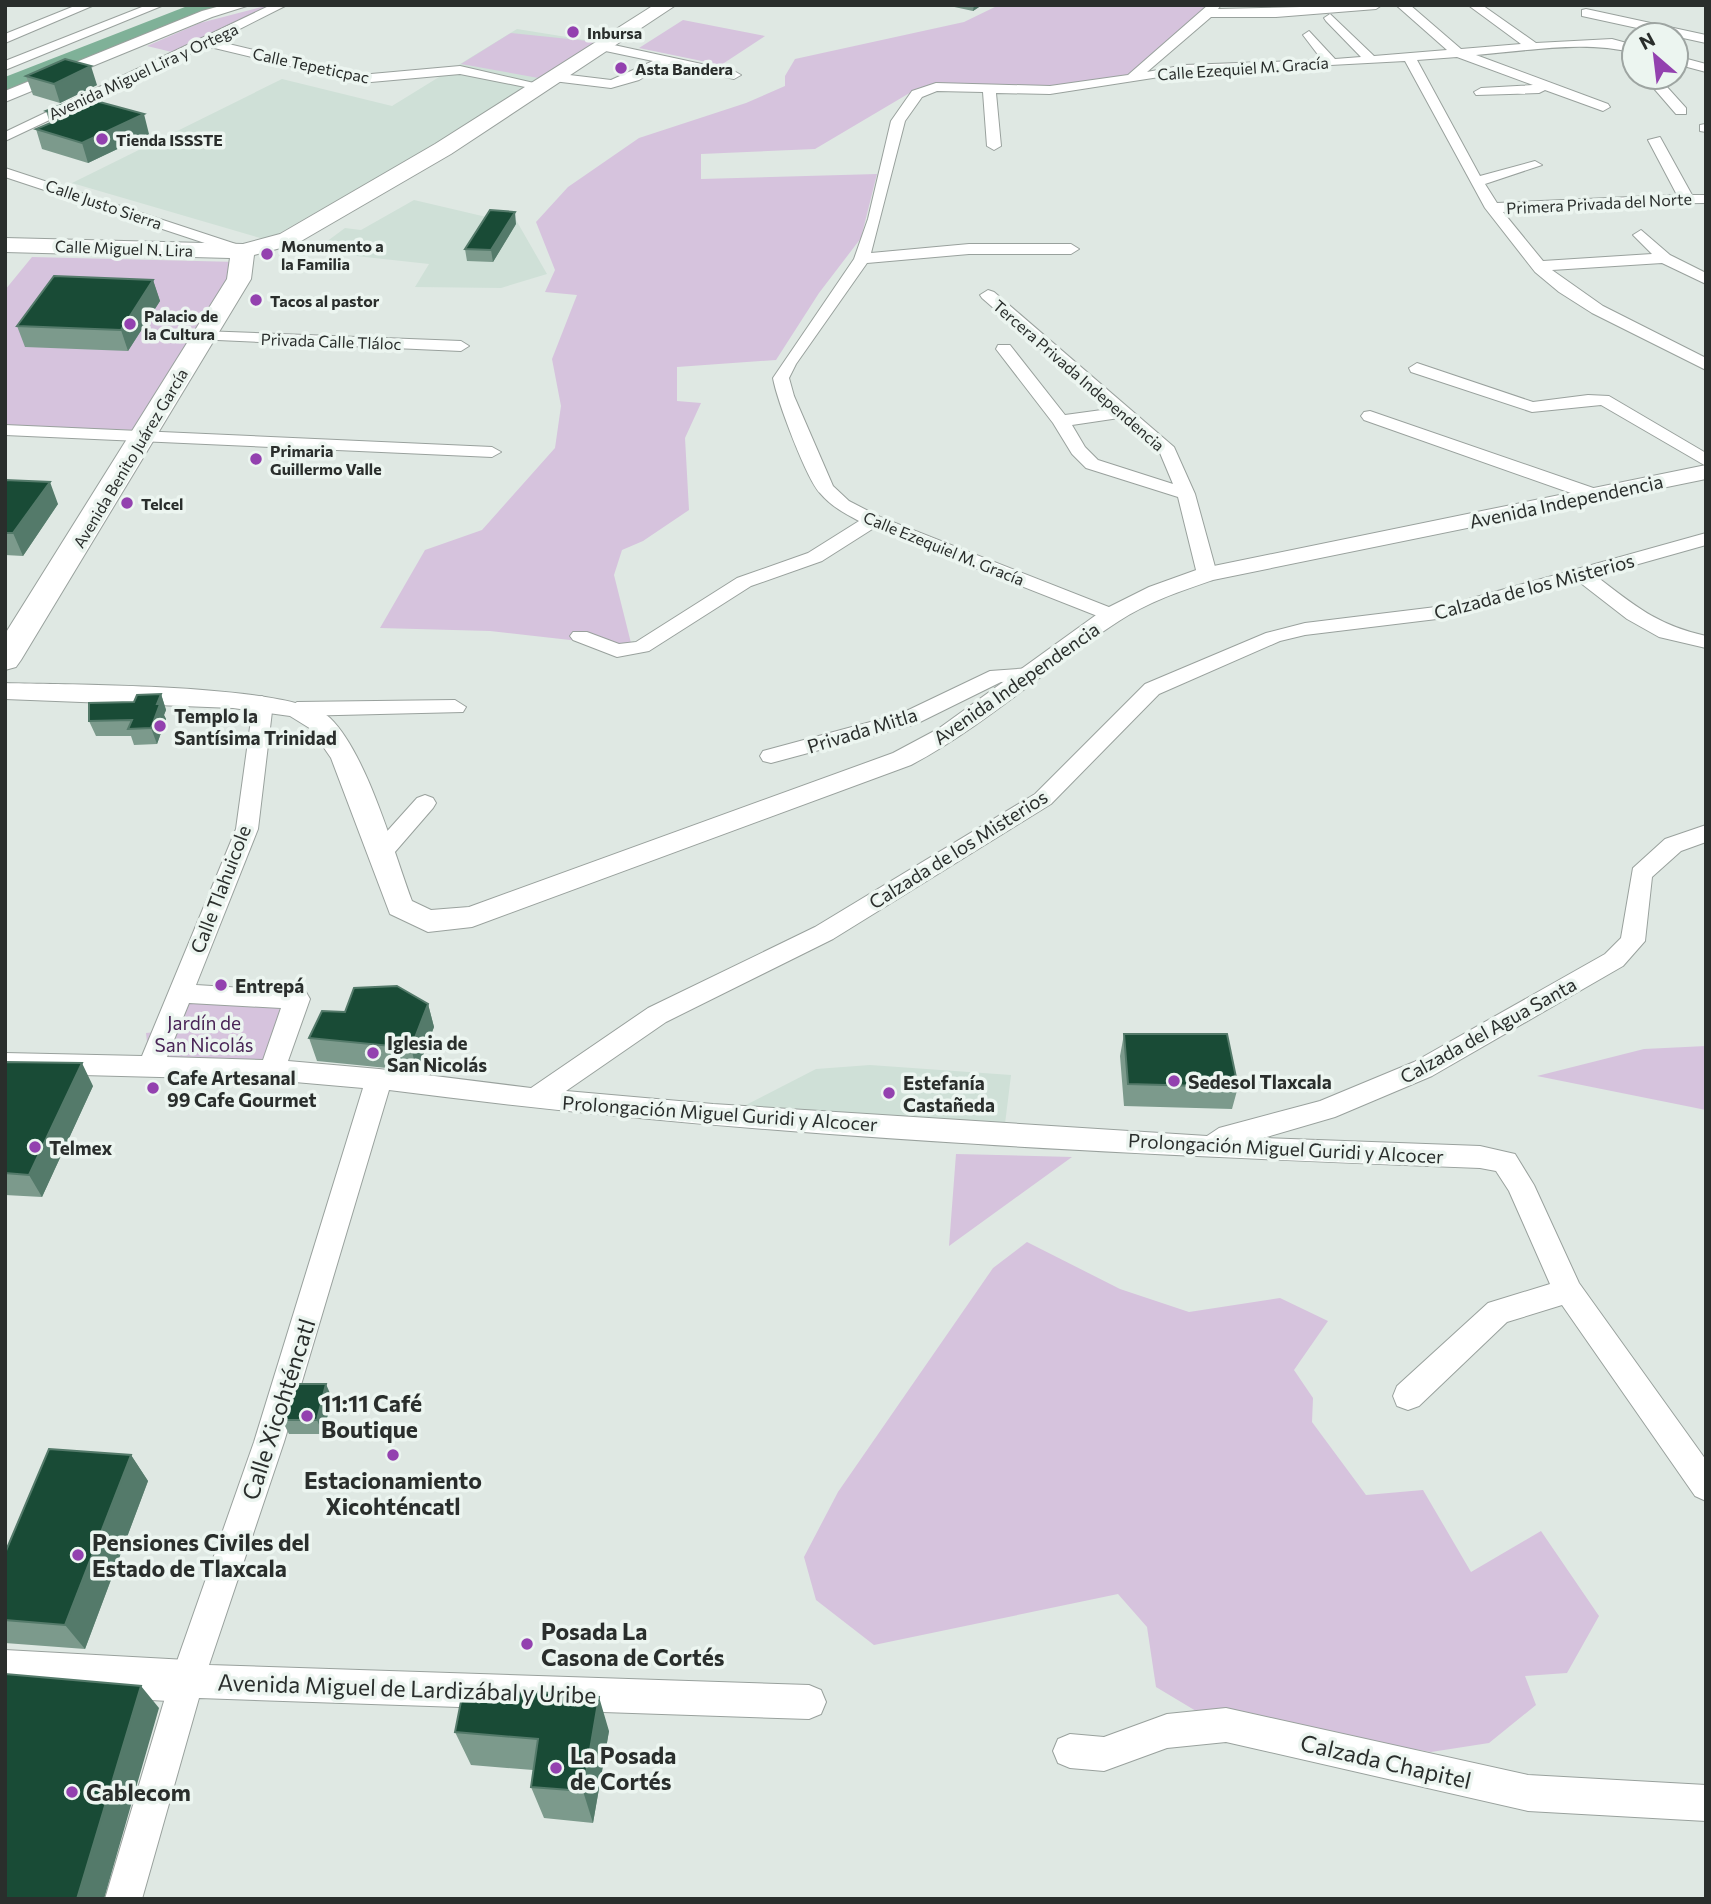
<svg xmlns="http://www.w3.org/2000/svg" width="1711" height="1904" font-family="Commissioner,sans-serif">
<rect width="100%" height="100%" fill="#dfe8e3"/>
<!-- built -->
<path fill="#cfe0d7" d="M517,29L598,42L531,90L267,240L72,183L282,79L392,106Z
M414,200L495,219L516,220L547,274L501,288L415,287L429,264L347,255L318,248L345,228L361,230Z
M870,1065L1011,1075L1005,1124L742,1107L816,1069Z"/>
<!-- green -->
<path fill="#d6c3dd" d="M269,5L176,53L147,46L200,23Z
M999,5H1207L1201,15L1127,75L1055,87L946,84L918,88L815,149L701,154V179L877,174L861,238L819,293L776,360L677,367V401L701,403L685,438L689,510L643,541L622,550L614,575L632,647L490,631L380,628L425,550L482,530L555,448L561,406L552,359L577,295L545,292L555,270L536,222L568,187L639,138L746,103L785,86V76L795,59L964,22Z
M683,20L765,36L721,65L639,48Z
M511,33L598,42L544,79L461,64Z
M32,257L238,262L132,430L5,426V290Z
M179,993L297,999L272,1070L150,1068L146,1033L165,1031Z
M1706,1046V1110L1537,1076L1644,1049Z
M956,1154L1072,1157L949,1246Z
M1027,1242L1120,1289L1189,1312L1280,1298L1328,1321L1294,1370L1313,1398L1312,1422L1366,1495L1423,1490L1471,1572L1541,1531L1599,1616L1567,1673L1525,1676L1536,1705L1489,1743L1431,1752L1196,1711L1156,1687L1147,1627L1118,1594L874,1645L816,1600L804,1557L838,1492L993,1268Z"/>
<g fill="none" stroke-linecap="round" stroke-linejoin="round">
<!-- river -->
<path fill="#7fb198" fill-rule="evenodd" d="M190,5H221L218,10L5,92V77Z"/>
<!-- minor casing -->
<g stroke="#99a19d" stroke-width="2">
<path id="minor" d="M77,5L92,6L5,43V34Z
M147,5H164L5,70V61Z
M271,5H287L216,41L360,75L460,66L547,86L540,90L460,74L360,83L206,46L5,141V132Z
M1208,5H1221L1218,9L1382,5L1376,9L1276,17H1211L1147,72L1185,65L1322,60L1303,35L1309,31L1335,59L1361,57L1326,21L1324,18L1330,14L1374,56L1447,50L1396,5H1410L1461,49L1521,44L1468,5H1482L1536,43L1612,39L1634,45V53C1584,40 1528,51 1476,55L1608,104L1610,107L1603,111L1545,90L1539,93L1476,95L1474,92L1481,88L1533,85L1457,57L1417,60L1480,176L1535,161L1542,165L1485,184L1497,203L1677,195L1648,140L1660,137L1692,195H1706V203L1614,204L1503,212L1543,261L1652,254L1633,235L1641,230L1670,255L1706,273V284L1662,263L1552,270L1603,306L1706,358V370L1592,313L1559,292L1535,272L1485,208L1405,61L1185,73L1050,94L996,93L1001,146L994,150L987,146L983,92L937,91L922,97L905,121L871,253L969,244H1071L1079,249L1071,254H969L867,263L796,364L789,378L794,396L833,486L849,501L880,517L1119,611L1122,615L1119,619H1105L874,528L822,561L751,586L649,651L617,657L573,640L570,636L573,632H587L619,644L636,642L737,578L808,553L859,521C844,513 831,506 820,493C806,478 777,400 773,378L854,259L868,219L891,121L912,91L936,83L1050,86L1128,75Z
M1586,9L1706,35V43L1582,16V10Z
M600,42L734,71L741,75L734,79L667,64L639,80L611,88L553,81L546,77L553,73L611,80L653,61L596,49L594,46Z
M1676,56L1706,64V72L1676,64Z
M1644,77H1658L1686,108V114H1676Z
M1705,124L1706,132L1700,131V125Z
M5,168L248,248L251,251L248,254H238L5,177Z
M988,290L994,292L1174,447L1195,494L1217,574L1214,578L1207,580L1197,574L1178,497L1086,468L1072,454L1053,423L996,349L998,345H1010L1065,415L1109,409L982,298L980,295ZM1119,418L1160,453L1173,484L1098,460L1085,447L1072,425Z
M202,331L461,341L469,346L461,351L196,339L194,336Z
M1417,363L1533,402L1588,395L1609,396L1706,453V466L1601,405L1532,412L1411,372L1409,368Z
M1370,411L1602,491L1604,495L1595,501L1588,499L1364,420L1361,416L1364,412Z
M5,425L492,447L501,452L492,457L5,435Z
M1706,533V545L1596,576C1635,606 1657,625 1706,636V648L1659,637L1627,619L1578,581L1445,618L1305,635L1280,641L1159,694L1051,804L833,939L666,1022L566,1091L713,1104L1207,1136L1219,1128L1320,1101L1414,1062L1605,954L1621,938L1633,868L1665,839L1706,825V842L1681,851L1652,877L1645,941L1623,966L1432,1076L1335,1117L1263,1138L1480,1146L1515,1154L1534,1185L1579,1283L1706,1460V1501L1695,1496L1562,1305L1507,1322L1419,1406L1408,1410L1397,1406L1393,1396L1397,1386L1488,1303L1550,1284L1509,1191L1496,1171L1480,1168C1116,1154 750,1137 389,1090L284,1442L209,1665L809,1685L821,1690L826,1702L821,1714L809,1719L199,1698L142,1899H105L170,1681L254,1442L363,1088L272,1080L5,1073V1053L142,1056L236,829L254,698L262,696L273,703L258,829L196,985L306,992L310,999L288,1061L379,1069L531,1088L648,1008L815,927L1035,794L1145,684L1266,633L1305,623L1444,606ZM189,1003L281,1008L263,1060L167,1057Z
M1030,668L1037,670L1040,675L1037,680L1001,682L916,724L771,763L763,761L760,756L763,751L900,714L990,671Z
M455,700L466,707L463,712L297,716L286,709L297,702Z
M425,795L433,798L436,803L433,808L388,860H372L368,854L372,848L417,798Z
M1226,1708L1528,1775L1706,1785V1821L1528,1811L1226,1742L1167,1748L1104,1771L1070,1768L1058,1763L1053,1751L1058,1739L1070,1734L1104,1737L1167,1714Z"/>
</g>
<!-- tertiary casing -->
<g stroke="#99a19d" stroke-width="2">
<path id="tertiary" d="M224,5H250L212,17L5,102V91L202,11Z
M1706,465V479L1213,580C1181,591 1148,602 1119,621C1048,667 986,725 911,765L472,927L428,932L390,914L331,758L311,729L290,716L233,708L5,699V683C65,685 293,683 330,718C367,754 393,850 412,901L431,910L469,907L893,753L938,729L1103,610L1149,587L1199,569Z
M5,1650L187,1660L202,1666L208,1681L202,1696L187,1702L5,1692Z"/>
</g>
<!-- primary casing -->
<g stroke="#99a19d" stroke-width="2">
<path id="primary" d="M654,5H676L451,154L296,244L254,255L251,279L21,660L16,667L5,670V634L227,279L230,258L5,252V238L243,244L280,234L435,144Z"/>
</g>
<!-- minor -->
<use href="#minor" fill="#fff" fill-rule="evenodd"/>
<!-- tertiary -->
<use href="#tertiary" fill="#fff" fill-rule="evenodd"/>
<!-- primary -->
<use href="#primary" fill="#fff" fill-rule="evenodd"/>
</g>
<!-- wall -->
<path fill="#7c9a8c" d="M945,5H982L973,11Z
M26,76L97,85L60,103L33,95Z
M46,111L149,134L88,163L42,149L36,129L50,123Z
M516,224L493,262L467,261L465,249Z
M153,280L160,301L128,351L25,347L17,326Z
M5,480L58,504L23,556L5,555Z
M161,694L166,710L164,715L166,719L157,744L134,745L131,736H96L89,721L134,702Z
M428,1004L434,1027L417,1071L317,1061L309,1038L345,1012Z
M1124,1034L1238,1087L1232,1109L1124,1106L1120,1056Z
M5,1062L93,1086L42,1197L5,1195Z
M332,1398L323,1434H289L282,1420Z
M131,1455L148,1481L85,1649L5,1643V1553Z
M609,1731L593,1823L544,1818L531,1787L533,1770L471,1765L455,1732Z"/>
<!-- shaded-wall -->
<path fill="#547a6a" d="M974,5H982L973,11Z
M91,66L97,85L60,103L54,84Z
M144,114L149,134L88,163L82,143Z
M515,212L516,224L493,262L491,250Z
M153,280L160,301L128,351L121,330Z
M50,482L58,504L23,556L13,533Z
M161,694L166,710L164,715L166,719L157,744L151,728L157,704Z
M428,1004L434,1027L417,1071L411,1048Z
M82,1063L93,1086L42,1197L29,1175Z
M326,1384L332,1398L323,1434L317,1420Z
M131,1455L148,1481L85,1649L65,1625Z
M141,1686L159,1708L104,1899H77Z
M599,1697L609,1731L593,1823L583,1791Z"/>
<!-- building -->
<path fill="#194b36" stroke="#547a6a" stroke-width="2" d="M65,59L91,66L54,84L26,76Z
M81,97L144,114L82,143L36,129L65,117L46,111Z
M490,210L515,212L491,250L465,249Z
M54,276L153,280L121,330L17,326Z
M5,480L50,482L13,533H5Z
M161,694L157,704H160L151,728L128,729L132,720L89,721V703L134,702L137,695Z
M397,986L428,1004L411,1048L309,1038L322,1011L345,1012L354,988Z
M1124,1034H1227L1238,1087L1128,1084Z
M5,1062L82,1063L29,1175L5,1173Z
M293,1384H326L317,1420H282Z
M49,1449L131,1455L65,1625L5,1620V1553Z
M5,1674L141,1686L77,1899H5Z
M464,1686L599,1697L583,1791L531,1787L538,1739L455,1732Z"/>
<!-- markers -->
<g fill="#9341af" stroke="#ecf5f0" stroke-width="2.5">
<circle cx="573" cy="32" r="7"/>
<circle cx="621" cy="68" r="7"/>
<circle cx="102" cy="139" r="7"/>
<circle cx="267" cy="254" r="7"/>
<circle cx="256" cy="300" r="7"/>
<circle cx="130" cy="324" r="7"/>
<circle cx="256" cy="459" r="7"/>
<circle cx="127" cy="503" r="7"/>
<circle cx="160" cy="726" r="7"/>
<circle cx="221" cy="985" r="7"/>
<circle cx="373" cy="1053" r="7"/>
<circle cx="1174" cy="1081" r="7"/>
<circle cx="153" cy="1088" r="7"/>
<circle cx="889" cy="1093" r="7"/>
<circle cx="35" cy="1147" r="7"/>
<circle cx="307" cy="1416" r="7"/>
<circle cx="393" cy="1455" r="7"/>
<circle cx="78" cy="1555" r="7"/>
<circle cx="527" cy="1644" r="7"/>
<circle cx="556" cy="1768" r="7"/>
<circle cx="72" cy="1792" r="7"/>
</g>
<g text-anchor="middle" dominant-baseline="central" stroke-width="7" stroke-linejoin="round" paint-order="stroke">
<!-- far-poi labels -->
<g font-size="16" font-weight="bold" fill="#2a2e2c" stroke="#ecf5f0" text-anchor="start">
<text x="587" y="32">Inbursa</text>
<text x="635" y="68">Asta Bandera</text>
<text x="116" y="139">Tienda ISSSTE</text>
<text x="281" y="245">Monumento a<tspan x="281" dy="18">la Familia</tspan></text>
<text x="270" y="300">Tacos al pastor</text>
<text x="144" y="315">Palacio de<tspan x="144" dy="18">la Cultura</tspan></text>
<text x="270" y="450">Primaria<tspan x="270" dy="18">Guillermo Valle</tspan></text>
<text x="141" y="503">Telcel</text>
</g>
<!-- far-street labels -->
<g font-size="16" fill="#2a2e2c" stroke="#ecf5f0">
<text transform="translate(311 65) rotate(12)">Calle Tepeticpac</text>
<text transform="translate(1243 68) rotate(-4)">Calle Ezequiel M. Gracía</text>
<text transform="translate(143 71) rotate(-25)">Avenida Miguel Lira y Ortega</text>
<text transform="translate(1599 203) rotate(-3)">Primera Privada del Norte</text>
<text transform="translate(104 204) rotate(19)">Calle Justo Sierra</text>
<text transform="translate(124 248) rotate(2)">Calle Miguel N. Lira</text>
<text transform="translate(331 341) rotate(2)">Privada Calle Tláloc</text>
<text transform="translate(1079 375) rotate(41)">Tercera Privada Independencia</text>
<text transform="translate(130 458) rotate(-59)">Avenida Benito Juárez García</text>
<text transform="translate(944 548) rotate(22)">Calle Ezequiel M. Gracía</text>
</g>
<!-- street labels -->
<g font-size="19" fill="#2a2e2c" stroke="#ecf5f0">
<text transform="translate(1566 501) rotate(-12)">Avenida Independencia</text>
<text transform="translate(1534 586) rotate(-15)">Calzada de los Misterios</text>
<text transform="translate(1016 683) rotate(-35)">Avenida Independencia</text>
<text transform="translate(862 730) rotate(-17)">Privada Mitla</text>
<text transform="translate(958 849) rotate(-32)">Calzada de los Misterios</text>
<text transform="translate(220 889) rotate(-69)">Calle Tlahuicole</text>
<text transform="translate(1488 1030) rotate(-29)">Calzada del Agua Santa</text>
<text transform="translate(720 1113) rotate(4)">Prolongación Miguel Guridi y Alcocer</text>
<text transform="translate(1286 1148) rotate(3)">Prolongación Miguel Guridi y Alcocer</text>
</g>
<!-- poi labels -->
<g font-size="19" font-weight="bold" fill="#2a2e2c" stroke="#ecf5f0" text-anchor="start">
<text x="174" y="715">Templo la<tspan x="174" dy="22">Santísima Trinidad</tspan></text>
<text x="235" y="985">Entrepá</text>
<text x="387" y="1042">Iglesia de<tspan x="387" dy="22">San Nicolás</tspan></text>
<text x="167" y="1077">Cafe Artesanal<tspan x="167" dy="22">99 Cafe Gourmet</tspan></text>
<text x="1188" y="1081">Sedesol Tlaxcala</text>
<text x="903" y="1082">Estefanía<tspan x="903" dy="22">Castañeda</tspan></text>
<text x="49" y="1147">Telmex</text>
</g>
<!-- park labels -->
<g font-size="19" fill="#4a2557" stroke="#ecf5f0">
<text x="204" y="1022">Jardín de<tspan x="204" dy="22">San Nicolás</tspan></text>
</g>
<!-- near-poi labels -->
<g font-size="23" font-weight="bold" fill="#2a2e2c" stroke="#ecf5f0" text-anchor="start">
<text x="321" y="1403">11:11 Café<tspan x="321" dy="26">Boutique</tspan></text>
<text x="393" y="1480" text-anchor="middle">Estacionamiento<tspan x="393" dy="26">Xicohténcatl</tspan></text>
<text x="92" y="1542">Pensiones Civiles del<tspan x="92" dy="26">Estado de Tlaxcala</tspan></text>
<text x="541" y="1631">Posada La<tspan x="541" dy="26">Casona de Cortés</tspan></text>
<text x="570" y="1755">La Posada<tspan x="570" dy="26">de Cortés</tspan></text>
<text x="86" y="1792">Cablecom</text>
</g>
<!-- near-street labels -->
<g font-size="23" fill="#2a2e2c" stroke="#ecf5f0">
<text transform="translate(278 1409) rotate(-72)">Calle Xicohténcatl</text>
<text transform="translate(407 1688) rotate(2)">Avenida Miguel de Lardizábal y Uribe</text>
<text transform="translate(1386 1761) rotate(13)">Calzada Chapitel</text>
</g>
</g>
<!-- border -->
<rect width="1711" height="1904" fill="none" stroke="#2a2e2c" stroke-width="14"/>
<!-- north arrow -->
<g transform="translate(1655 56) rotate(332)"><circle r="33" fill="#ecf5f0" stroke="#9ea5a2" stroke-width="2"/>
<path d="M0-5L12 26L0 18L-12 26Z" fill="#9341af"/>
<text y="-10" font-size="19" font-weight="bold" text-anchor="middle" fill="#2a2e2c">N</text>
</g>
</svg>
